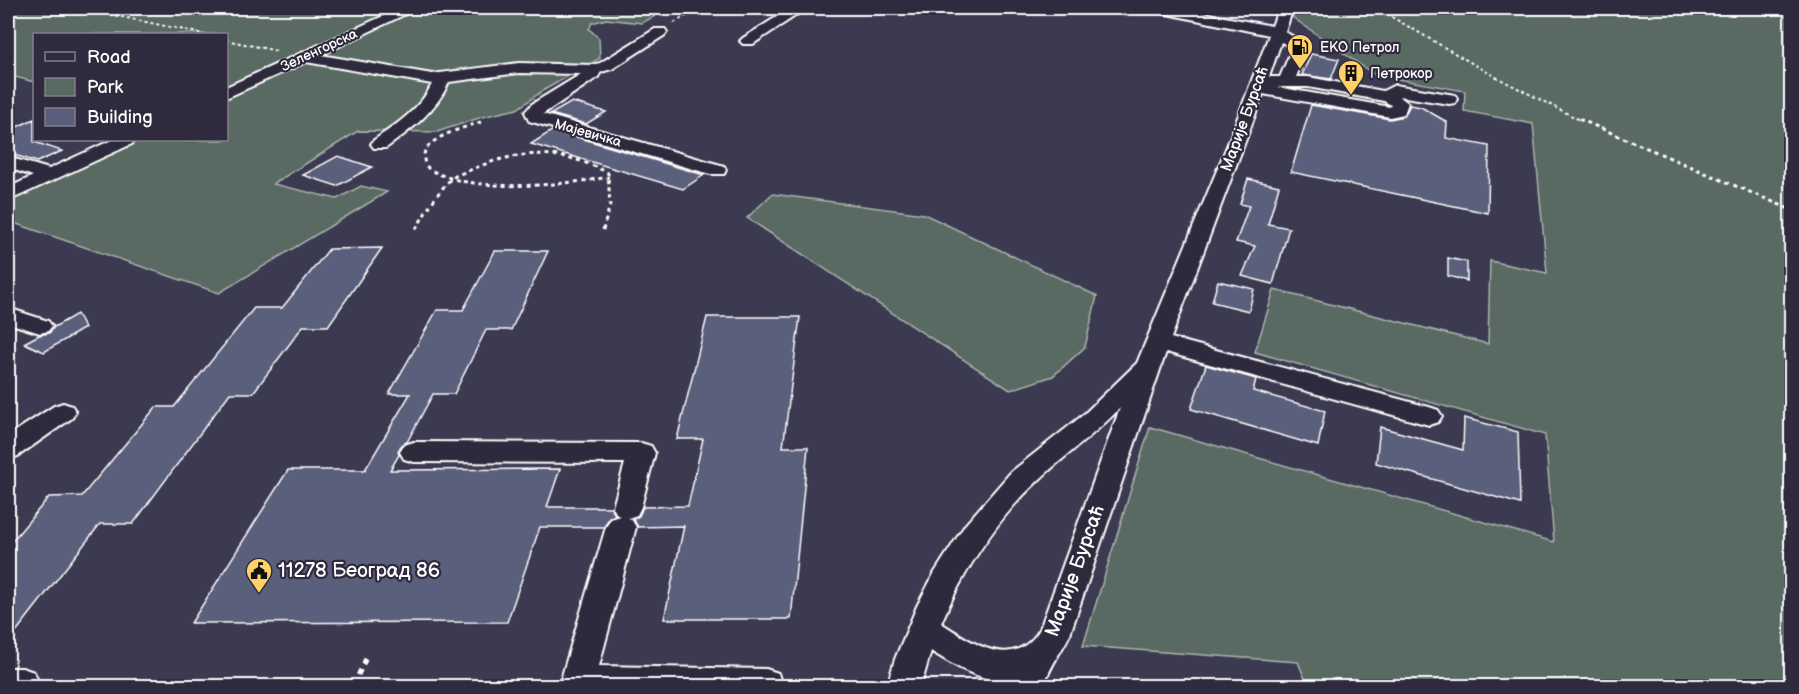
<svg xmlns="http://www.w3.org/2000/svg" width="1799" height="694" font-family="'Balsamiq Sans',sans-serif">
<rect width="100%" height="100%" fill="#3c3a50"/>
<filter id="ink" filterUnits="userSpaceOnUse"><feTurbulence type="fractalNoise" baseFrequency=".0167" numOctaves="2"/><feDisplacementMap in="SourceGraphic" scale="12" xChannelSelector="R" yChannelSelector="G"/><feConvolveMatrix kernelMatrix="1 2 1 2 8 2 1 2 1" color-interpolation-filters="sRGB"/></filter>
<g filter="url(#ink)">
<!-- green -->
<path fill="#596a62" stroke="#acb4b0" stroke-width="1.5" d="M8,8H714L704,14L668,9L642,23L606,19L592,23L589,29L599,38L600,58L544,90L517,109L482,117L437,132L358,131L273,184L337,199L361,186L387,192L219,293L8,221V201L135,140H226V34H34V82L8,75Z
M1295,8H1791V686H1308L1298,662L1083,646L1150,427L1554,542L1545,435L1255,352L1274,290L1488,344L1490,261L1547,273L1533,124L1464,111L1465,91L1375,75L1292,17Z
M772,194L924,214L1097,296L1085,347L1053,376L1010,390L747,218Z"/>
<!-- building -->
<path fill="#5a5e7b" stroke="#fff" stroke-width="1.5" d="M1311,54L1339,59L1331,79L1302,75Z
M572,102L606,112L586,124L551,114Z
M1311,105L1390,119L1404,116L1410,105L1421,107L1447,122L1446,138L1489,146L1488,213L1291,172Z
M34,119V142L62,151L37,162L8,153V131Z
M553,130L704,175L683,189L531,144Z
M338,156L372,167L337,186L303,175Z
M1248,179L1279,186L1268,224L1289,228L1273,284L1242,276L1255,246L1236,242L1249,206L1240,204Z
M382,248L328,326H303L253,393H230L133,524H100L8,642V546L49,497L82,496L156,407H174L254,308H282L329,249Z
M495,251H548L511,330H486L454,394H433L407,442L402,444L398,451L399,455L390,470L560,469L547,507H611L615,515L609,518L604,527H540L507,622L191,623L288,470H365L410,394H389L437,310H463Z
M1448,258L1467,262V281L1448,276Z
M1218,281L1254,289L1249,311L1212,302Z
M77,314L85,328L44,352L24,343L39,335L49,333L54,327Z
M707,317H800L783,447H808L791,619H664L684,526L638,527L633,519L639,516L643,507L688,506L703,439H677Z
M1206,365L1256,379L1253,391L1325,411L1318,446L1191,409Z
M1464,418L1518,432L1520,504L1376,463L1380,427L1463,450Z"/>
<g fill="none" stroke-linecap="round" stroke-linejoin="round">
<!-- minor casing -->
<g stroke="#fff" stroke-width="4">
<path id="minor" d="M401,8H418L321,55L432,74L519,63L592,65L600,63L655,29H665L667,32L665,35L612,69L601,72L598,77L543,114L724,166L726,170L724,174H710L529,121L525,112L532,104L581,74L519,73L449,82C436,111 412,129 386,148H374L371,144L374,140C396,125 420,109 432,84L306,62L226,98V87Z
M791,8H807L753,44H743L740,41L743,38Z
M1150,8H1177L1272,26L1279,8H1293L1285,32L1303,42L1307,51L1296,77H1308L1383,91L1395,85L1455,95L1457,99L1455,103L1449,104L1399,96L1408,103L1404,114L1390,117L1263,94L1171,338L1429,407L1438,410L1442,416L1438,422L1429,425L1166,352L1070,634C1061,653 1049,667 1044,686H1010L1011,681C984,683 954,666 931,651L921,686H887L895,659L917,606L935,572L965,525L1011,472L1083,415L1137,363L1227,146L1269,35L1157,12ZM1281,42L1291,47V51L1280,77H1269ZM1277,87H1308L1384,101L1391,105L1390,107ZM1120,408L1040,629C1013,673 973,643 941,623C964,570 997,518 1040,479C1066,454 1096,434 1120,408Z
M112,140H135L132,144L8,201V188L33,176L8,168V157L49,169Z
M8,308L48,321L52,326L48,331L40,333L8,323Z
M63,403L72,406L76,412L72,418L18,456L8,459V436L54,406Z
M414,442L641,443L651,446L655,453L641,507L637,515L628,518L631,519L636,527L599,666L766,669L778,673L782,686H559L606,527L611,519L620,516L617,515L613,507L625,463L414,462L404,459L400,452L404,445Z
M8,668H22L34,672L39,683L37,686H8Z"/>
</g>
<!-- path-far2 -->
<path stroke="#fff" stroke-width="2" stroke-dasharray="3 3" stroke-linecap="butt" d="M80,8L203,34
M1376,8L1494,76L1582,121
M674,23L699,8
M226,40L277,51"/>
<!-- path-far1 -->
<path stroke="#fff" stroke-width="3" stroke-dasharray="4 4" stroke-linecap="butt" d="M1579,119L1792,210
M481,122C464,128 408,141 428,168C468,195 563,185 609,177
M416,229C426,212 436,194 450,180C456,174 467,172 475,168C521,149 564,149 608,173L610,205L603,230"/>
<!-- path -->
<path stroke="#fff" stroke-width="4.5" stroke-dasharray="6 6" stroke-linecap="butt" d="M353,686L367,656"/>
<!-- minor -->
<use href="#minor" fill="#2f2a3d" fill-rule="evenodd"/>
</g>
</g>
<!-- icons -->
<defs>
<g id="fuel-pin" transform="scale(1.35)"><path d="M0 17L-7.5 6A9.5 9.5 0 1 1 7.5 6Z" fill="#ffd166" stroke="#2f2a3d"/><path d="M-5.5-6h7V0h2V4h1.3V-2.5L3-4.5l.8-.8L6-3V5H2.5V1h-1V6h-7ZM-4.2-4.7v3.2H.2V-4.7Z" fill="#111"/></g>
<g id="building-pin" transform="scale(1.35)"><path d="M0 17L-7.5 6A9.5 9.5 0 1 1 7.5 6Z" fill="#ffd166" stroke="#2f2a3d"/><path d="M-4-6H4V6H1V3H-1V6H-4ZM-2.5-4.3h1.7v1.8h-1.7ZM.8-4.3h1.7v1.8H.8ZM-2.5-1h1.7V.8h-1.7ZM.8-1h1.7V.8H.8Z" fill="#111"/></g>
<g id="civic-pin" transform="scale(1.35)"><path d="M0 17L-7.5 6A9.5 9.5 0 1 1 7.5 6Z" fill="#ffd166" stroke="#2f2a3d"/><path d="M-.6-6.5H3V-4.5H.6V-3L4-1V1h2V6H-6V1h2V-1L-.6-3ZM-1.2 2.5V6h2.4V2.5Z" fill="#111"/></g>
</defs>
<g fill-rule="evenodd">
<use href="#fuel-pin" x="1300" y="47"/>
<use href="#building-pin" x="1351" y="73"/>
<use href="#civic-pin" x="259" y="571"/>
</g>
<g text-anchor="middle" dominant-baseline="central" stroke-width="4.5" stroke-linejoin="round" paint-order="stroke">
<!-- far-poi labels -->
<g font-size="14" fill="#fff" stroke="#2f2a3d" text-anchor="start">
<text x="1320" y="47">ЕКО Петрол</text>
<text x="1370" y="73">Петрокор</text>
</g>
<!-- far-street labels -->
<g font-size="14" fill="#fff" stroke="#2f2a3d">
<text transform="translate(319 50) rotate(-25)">Зеленгорска</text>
<text transform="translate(588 133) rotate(16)">Мајевичка</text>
</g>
<!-- street labels -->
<g font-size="16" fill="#fff" stroke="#2f2a3d">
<text transform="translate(1245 119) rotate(-70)">Марије Бурсаћ</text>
</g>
<!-- near-poi labels -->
<g font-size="20" fill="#fff" stroke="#2f2a3d" text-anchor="start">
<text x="278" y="571">11278 Београд 86</text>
</g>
<!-- near-street labels -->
<g font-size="20" fill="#fff" stroke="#2f2a3d">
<text transform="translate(1075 571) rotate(-70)">Марије Бурсаћ</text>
</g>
</g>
<!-- margin -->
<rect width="1799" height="694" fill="none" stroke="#2f2a3d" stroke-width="30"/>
<rect x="15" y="15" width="1769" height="664" fill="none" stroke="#fff" stroke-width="2" filter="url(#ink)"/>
<!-- legend -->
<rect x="33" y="33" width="195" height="108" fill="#2f2a3d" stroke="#827f8b" stroke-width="1.5"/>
<rect x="45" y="52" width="30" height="9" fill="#2f2a3d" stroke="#827f8b" stroke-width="1.5"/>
<text x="87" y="63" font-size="18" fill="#ffffff">Road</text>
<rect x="45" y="78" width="30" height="18" fill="#596a62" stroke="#827f8b" stroke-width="1.5"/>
<text x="87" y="93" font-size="18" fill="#ffffff">Park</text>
<rect x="45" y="108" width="30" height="18" fill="#5a5e7b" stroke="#827f8b" stroke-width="1.5"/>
<text x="87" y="123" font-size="18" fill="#ffffff">Building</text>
</svg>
